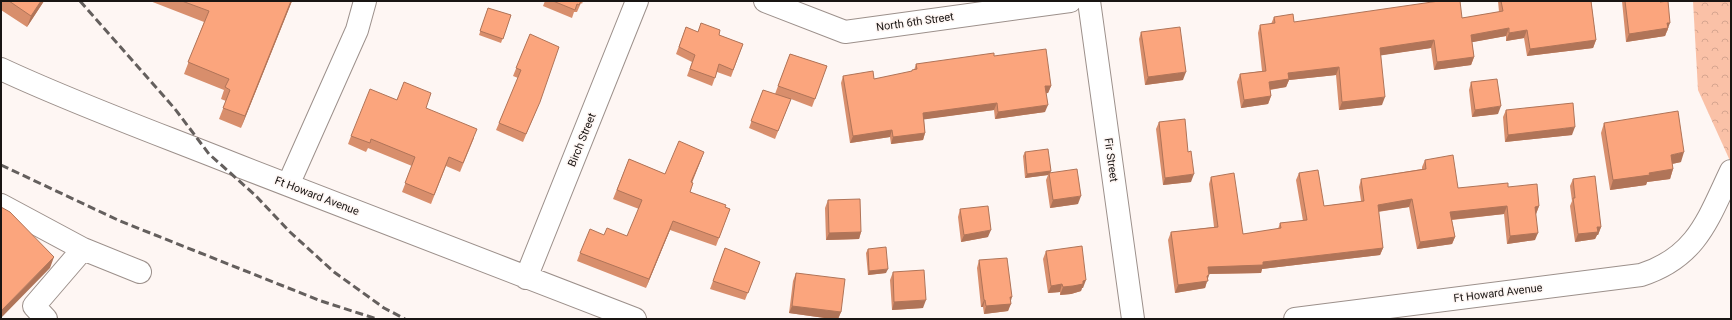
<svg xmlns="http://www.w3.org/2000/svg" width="1732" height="320" font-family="Roboto,sans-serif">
<defs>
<pattern id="forest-crowns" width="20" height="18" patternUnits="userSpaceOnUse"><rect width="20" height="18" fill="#fac1a7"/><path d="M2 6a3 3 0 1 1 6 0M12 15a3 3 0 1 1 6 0" fill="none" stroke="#d6a58f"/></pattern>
</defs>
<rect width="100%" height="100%" fill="#fef6f3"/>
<!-- forest -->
<path fill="url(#forest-crowns)" d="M1693,1H1731V163L1698,90Z"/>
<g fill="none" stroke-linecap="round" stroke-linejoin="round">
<!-- minor casing -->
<g stroke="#9c908b" stroke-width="24">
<path id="minor" d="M765,1L845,32L1070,1
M1089,1L1133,319
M1,69C78,105 159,134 239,166C371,218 503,269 635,319
M288,185L357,30L365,1
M1,205L83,249
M526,278L637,1
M46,319L34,306L83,249L140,272
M1295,319L1641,275C1697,257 1708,219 1731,171"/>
</g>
<!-- minor -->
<use href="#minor" stroke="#fff" stroke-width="22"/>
<!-- rail -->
<path stroke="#645f5d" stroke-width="3" stroke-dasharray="8 4" stroke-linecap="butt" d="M80,1L175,109L209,154L255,195L290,232L334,272L384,308L405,319
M1,165L120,221L321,301L377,319"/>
</g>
<!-- wall -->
<path fill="#d88e6c" d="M1,1H44L27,27L1,10Z
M150,1H292L241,128L219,119L226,101L221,99L224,90L184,74L204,22Z
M545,1H583L582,4L581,3L577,12H574L572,18L543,6Z
M1498,1H1591L1596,40L1593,48L1527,56L1524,38L1506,41V36L1472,42L1474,57L1471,65L1434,70L1431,48L1381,55L1382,105L1339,110L1336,75L1289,80L1286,87L1270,90L1271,96L1268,104L1241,108L1237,82L1240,74L1262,71L1258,33L1260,25L1271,24L1274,17L1294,22L1462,18L1499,12Z
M1622,1H1659L1668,30L1667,31L1665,36L1626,42Z
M488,8L511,15L501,43L479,35Z
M686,27L698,32L719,35L743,44L731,77L717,72L712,86L687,76L692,62L676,54Z
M1141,32L1183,80L1145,85L1139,39Z
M530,34L537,109L523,142L496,130L518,78L513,76Z
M790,54L827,66L812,107L791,99L775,139L749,128L763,90L775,94Z
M994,56L1051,86L1048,93H1046L1045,112L995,119L994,110L924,119L925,133L923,140L891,144L890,137L850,143L841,83L843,76L874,79L912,72V70H914L916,64Z
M1471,82L1498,114L1472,117L1469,90Z
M397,100L426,108L474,138L460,172L446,166L431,204L402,192L412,166L368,148L366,152L348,144L351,136Z
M1506,110L1572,135L1505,142L1503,117Z
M1159,122L1191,182L1163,185L1156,129Z
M1604,123L1681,162L1672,164L1673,169L1670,179L1647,182L1646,185L1610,190L1601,133Z
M1025,152L1050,172L1078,204L1050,208L1046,180L1048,175L1025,178L1023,156Z
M629,159L665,174L701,160L692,183L690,192L730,209L716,246L670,230L646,288L577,261L580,253L604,235L627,236L639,209L613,199Z
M1425,160L1458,188L1508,187L1539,206L1536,214L1535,240L1507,244L1504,214L1452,220L1455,237L1452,244L1417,249L1409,207L1378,212L1383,248L1380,255L1262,269L1261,273L1209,274L1205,288L1175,293L1168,240L1171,232L1214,227L1209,184L1211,177L1243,234L1278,229L1280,223L1303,221L1296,180L1299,173L1324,206L1361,201L1359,187L1361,179L1422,169V167Z
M1573,179L1601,227L1598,235H1597L1595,239L1575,242L1570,206L1572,201L1570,186Z
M828,200L861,232L859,239L826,240L825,208Z
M960,209L988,237L961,242L958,217Z
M725,248L760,262L745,300L710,289Z
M868,249L886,273L868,275L866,253Z
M1046,251L1083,288H1082L1081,291L1071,294L1060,295V292L1048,293L1043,259Z
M979,260L1011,300L1008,311L984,314L983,307H981L977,268Z
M893,272L923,308L892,310L890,280Z
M796,273L841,312L838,319H832L789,313L793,281Z"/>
<!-- shaded-wall -->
<path fill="#b07458" d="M41,1H44L27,27L31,16Z
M291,1H292L241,128L245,116Z
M1667,23H1670L1665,36L1626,42L1629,34Z
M1509,28L1506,36L1468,43L1471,35Z
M1527,30L1524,38L1506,41L1509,33Z
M1434,40L1431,48L1377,56L1380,48Z
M1596,40L1593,48L1527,56L1530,49Z
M1474,57L1471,65L1434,70L1437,62Z
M1339,67L1336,75L1289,80L1286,87L1266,90L1269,82L1288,73Z
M1186,72L1183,80L1145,85L1148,77Z
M1045,86H1051L1048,93L1043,94Z
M1271,96L1268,104L1241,108L1244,100Z
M1385,97L1382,105L1339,110L1342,102Z
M997,103L994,110L920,120L923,113Z
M1048,105L1045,112L995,119L998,112Z
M1501,106L1498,114L1472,117L1475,110Z
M1575,127L1572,135L1505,142L1508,135Z
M892,130L890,137L850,143L853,136Z
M925,133L923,140L891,144L893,137Z
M704,152L701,160L688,191L691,182Z
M1684,152L1681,162L1667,165L1671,155Z
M1673,169L1670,179L1647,182L1646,185L1610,190L1613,180L1649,173Z
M1051,171L1049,175V173L1048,175L1025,178L1027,174Z
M1194,174L1191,182L1163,185L1165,178Z
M1081,196L1078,204L1050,208L1053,200Z
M1412,199L1409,207L1375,212L1378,205Z
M1507,206L1504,214L1448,220L1450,212Z
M1539,206L1536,214L1532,215L1535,207Z
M673,221L670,230L646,288L649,279Z
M1597,227H1601L1598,235H1597L1595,239L1575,242L1578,234Z
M991,230L988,237L961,242L964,235Z
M861,232L859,239L826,240L829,233Z
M1538,233L1535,240L1507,244L1510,236Z
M1455,237L1452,244L1417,249L1420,242Z
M1383,248L1380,255L1262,269L1261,273L1205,274L1208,267L1263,262Z
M54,257L50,268L1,318V311Z
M888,269L886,273L868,275L869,271Z
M1209,275L1205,288L1175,293L1178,285Z
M1086,280L1083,288H1082L1081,291L1071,294L1060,295L1063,287Z
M1062,284L1060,292L1048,293L1051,286Z
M1010,297H1012L1010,304H1011L1008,311L984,314L986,306Z
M926,300L923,308L892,310L894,302Z
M984,300H985L983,307H981Z
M792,306L841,312L838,319H832L789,313Z"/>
<!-- building -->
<path fill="#fba57d" stroke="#b07458" d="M9,1H41L31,16Z
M182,1H291L245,116L223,108L230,90L225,87L229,79L188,62L209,11Z
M553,1H581L579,5L577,4L575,10Z
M1439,1H1460L1462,18L1503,11L1501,1H1591L1596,40L1530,49L1527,30L1509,33V28L1471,35L1474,57L1437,62L1434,40L1380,48L1385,97L1342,102L1339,67L1288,73L1289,79L1269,82L1271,96L1244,100L1240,74L1266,71L1260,25L1275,23L1274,17L1293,14L1294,22Z
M1625,1H1659L1660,2L1668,1L1670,23H1667L1668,28L1629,34Z
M488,8L511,15L503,39L480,31Z
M701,23L720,30L719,35L743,44L733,70L719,64L715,78L690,69L695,55L679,47L686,27L698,32Z
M1180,27L1186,72L1148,77L1141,32Z
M530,34L559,47L540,102L526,134L499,123L521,70L516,68Z
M1046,49L1051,86H1045L1048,105L998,112L997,103L923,113L925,133L893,137L892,130L853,136L843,76L873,71L874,79L912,71V70L917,69L916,64L994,53V56Z
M790,54L827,66L815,99L778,86Z
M1497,79L1501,106L1475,110L1471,82Z
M404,82L431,93L426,108L477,129L463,163L449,157L434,195L405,183L415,157L371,139L370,143L351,136L370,89L397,100Z
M763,90L791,99L778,131L751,121Z
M1573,103L1575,127L1508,135L1506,110Z
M1678,111L1684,152L1671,155L1673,169L1649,173L1650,175L1613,180L1604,123Z
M1185,119L1188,152L1191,151L1194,174L1165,178L1159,122Z
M679,141L704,152L691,182L693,183L690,192L726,205L725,207L730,209L719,238L673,221L649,279L580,253L590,229L604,235L607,228L627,236L642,200L617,190L629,159L665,174Z
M1048,149L1051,171L1027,174L1025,152Z
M1453,155L1458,188L1508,183V187L1537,184L1539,206L1535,207L1538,233L1510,236L1507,206L1450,212L1455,237L1420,242L1412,199L1378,205L1383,248L1263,262V265L1208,267L1209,275L1207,276L1208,281L1178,285L1171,232L1218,227L1211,177L1234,173L1243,234L1281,228L1280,223L1307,220L1299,173L1318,170L1324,206L1364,201L1361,179L1426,169L1425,160Z
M1077,169L1081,196L1053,200L1049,173Z
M1595,176L1601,227H1597L1598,232L1578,234L1573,198H1575L1573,179Z
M860,199L861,232L829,233L828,200Z
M988,206L991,230L964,235L960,209Z
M1,207L10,212L54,257L1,311Z
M1082,246L1086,280L1083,281V284L1073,286L1063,287L1062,284L1051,286L1046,251Z
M886,247L888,269L869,271L868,249Z
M725,248L760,262L748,293L713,281Z
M1007,258L1012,297H1010L1011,304L986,306L985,300H984L979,260Z
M924,270L926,300L894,302L893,272Z
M796,273L845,279L841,312L792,306Z"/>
<g text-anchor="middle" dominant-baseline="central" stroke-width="3" stroke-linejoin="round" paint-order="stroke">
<!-- street labels -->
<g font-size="11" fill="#191513" stroke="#fef6f3">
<text transform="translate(915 22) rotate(-8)">North 6th Street</text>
<text transform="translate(582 140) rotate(-68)">Birch Street</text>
<text transform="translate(1111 160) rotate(82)">Fir Street</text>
<text transform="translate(317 196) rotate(21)">Ft Howard Avenue</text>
<text transform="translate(1498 293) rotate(-7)">Ft Howard Avenue</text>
</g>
</g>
<!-- border -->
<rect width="1732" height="320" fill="none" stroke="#191513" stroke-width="4"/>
</svg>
